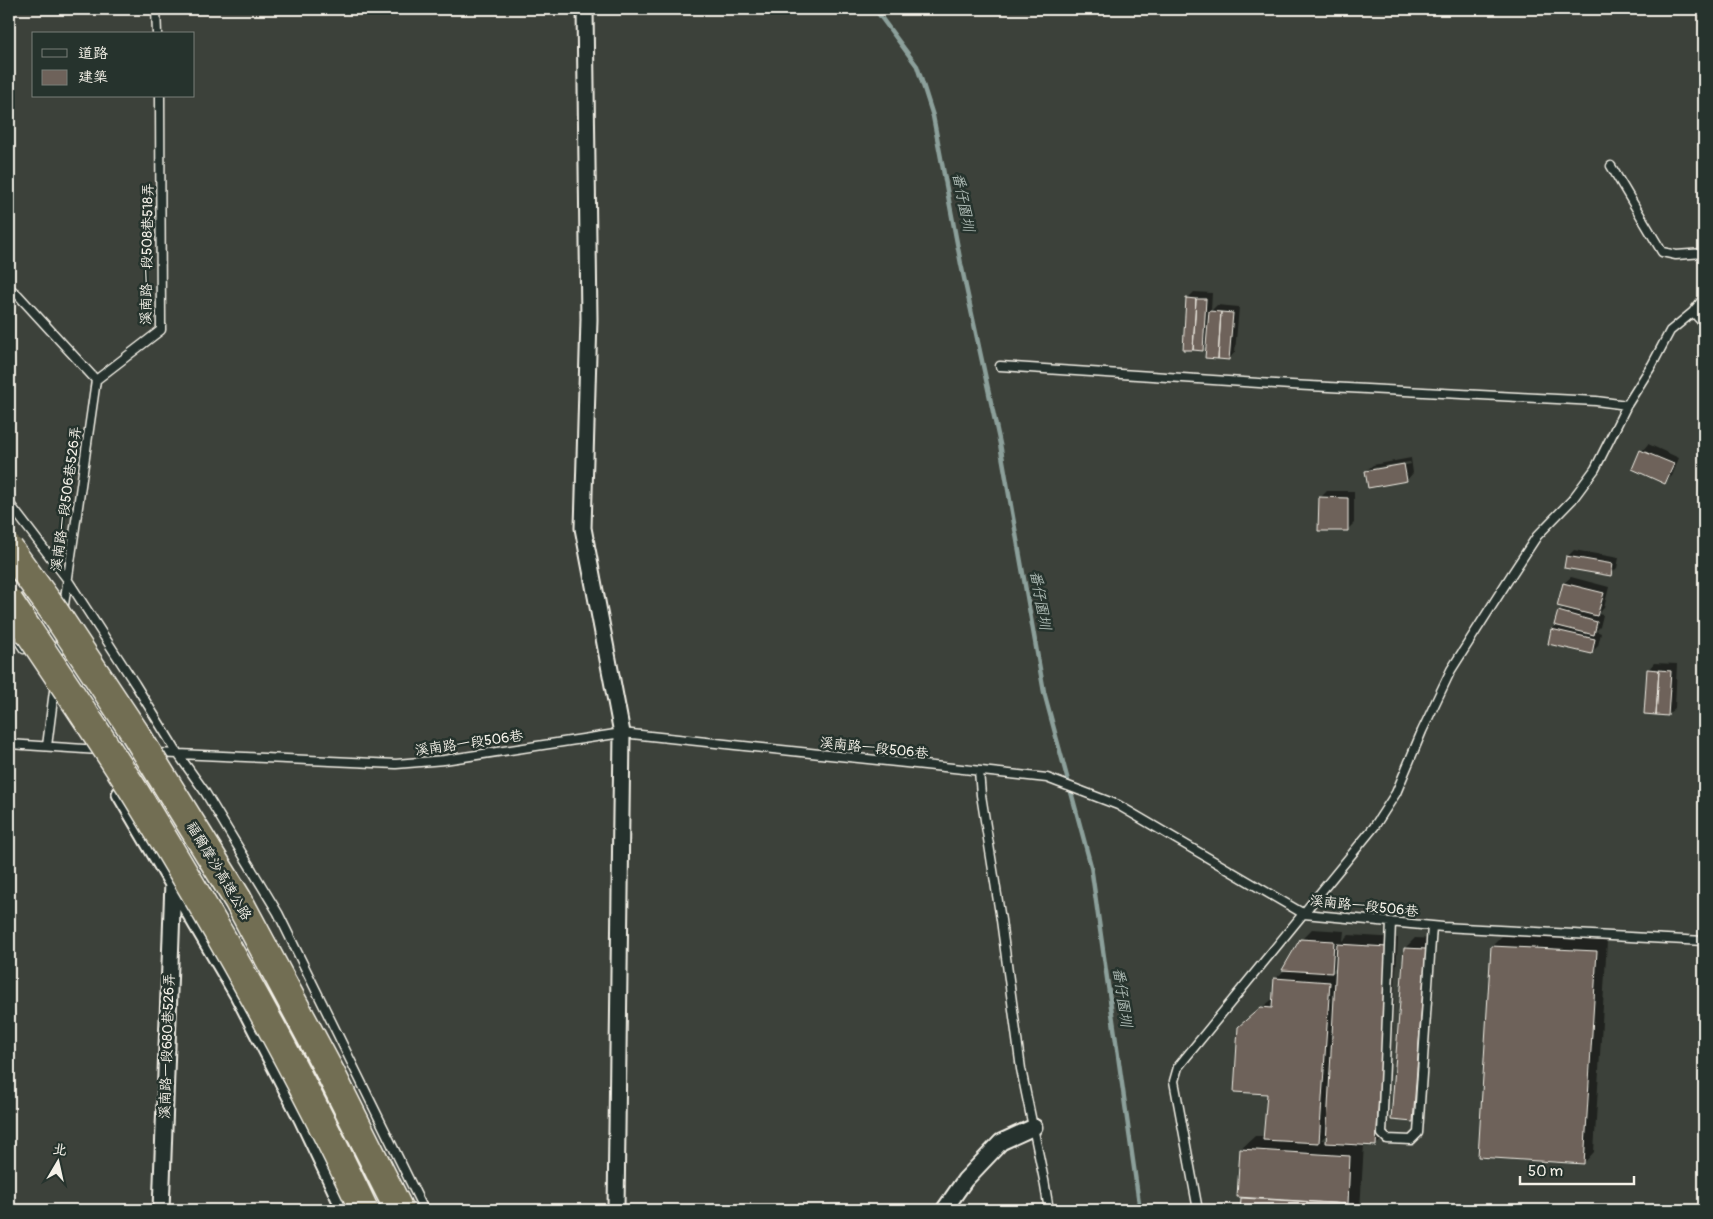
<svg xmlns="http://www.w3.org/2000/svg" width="1713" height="1219" font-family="Pangolin,'LXGW WenKai TC',sans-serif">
<rect width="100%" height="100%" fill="#3c413a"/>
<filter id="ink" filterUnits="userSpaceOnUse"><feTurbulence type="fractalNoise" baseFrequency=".02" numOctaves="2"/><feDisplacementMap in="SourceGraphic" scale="10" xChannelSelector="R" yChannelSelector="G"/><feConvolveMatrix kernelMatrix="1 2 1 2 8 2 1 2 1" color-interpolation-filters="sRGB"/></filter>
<g filter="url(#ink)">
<!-- shadow -->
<path fill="#0007" fill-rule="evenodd" d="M1194,292L1212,293L1211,311L1217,305L1239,307L1235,352L1229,359L1208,344L1202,350L1187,299Z
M1648,444L1679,458L1672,476L1665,482L1642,451Z
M1411,458L1413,473L1407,480L1366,471L1373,465ZM1410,462L1411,464L1372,471V468Z
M1327,491H1354V523L1347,530L1320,498Z
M1574,550L1619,558L1617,568L1611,574L1567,557Z
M1571,577L1609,587L1604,608L1598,614L1603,615L1600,627L1596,631L1601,633L1598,646L1591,653L1552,629L1557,625L1559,612L1564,607V583Z
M1654,663L1677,664L1675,708L1668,714L1648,670Z
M1312,929L1344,931L1343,941L1349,935L1398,938L1386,1135L1376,1145L1364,1144L1360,1210H1242L1241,1149L1255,1136H1265L1268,1093L1250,1017L1274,998L1275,979L1286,969L1301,940ZM1337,965V972H1331ZM1328,1133L1327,1140H1321Z
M1502,936L1607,941L1594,1152L1584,1163L1492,946Z
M1415,938L1435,939L1423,1111L1412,1121L1405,948Z"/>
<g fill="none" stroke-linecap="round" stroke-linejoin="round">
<!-- stream -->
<path stroke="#8ca09b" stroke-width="4.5" d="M875,9L917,66L933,116L961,264L1000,444L1044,692L1091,866L1140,1210"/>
</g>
<!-- building -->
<path fill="#6e625a" stroke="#f4f1e8" d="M1186,298L1196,299L1193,350H1183Z
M1196,299H1206L1203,351L1193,350Z
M1209,311L1221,312L1218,359L1205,358Z
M1221,312L1233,313L1229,360L1218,359Z
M1640,450L1674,464L1665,484L1632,469Z
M1404,464L1407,481L1368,488L1365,471Z
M1319,497L1348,498V531H1318Z
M1566,556L1613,564L1611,576L1564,568Z
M1563,583L1604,593L1597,616L1557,606Z
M1558,611L1597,622L1594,635L1554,625Z
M1551,629L1595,639L1592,654L1548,644Z
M1647,669L1659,670L1656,715L1644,714Z
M1659,670L1671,671L1668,716L1656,715Z
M1300,939L1334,941L1332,973L1282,970Z
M1337,944L1388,947L1376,1146L1326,1143Z
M1491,946L1597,951L1584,1164L1478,1157Z
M1404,948L1426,949L1413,1122L1391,1120Z
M1274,978L1330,982L1319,1143L1263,1140L1267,1094L1234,1092L1238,1027L1261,1007L1272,1008Z
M1240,1149L1350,1156L1348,1204L1237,1197Z
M1241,1198L1348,1204L1347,1210H1240Z"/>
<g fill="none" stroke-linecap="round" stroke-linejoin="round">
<!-- service casing -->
<g stroke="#f4f1e8" stroke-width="11">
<path id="service" d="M156,9L157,34
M1611,166L1662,252L1676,255L1704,253
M9,288L18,295L96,380L63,612
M1693,312L1704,324
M1000,366L1291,385L1596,401L1627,405
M96,380L161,330L160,96
M9,503L67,579L135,684L178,754L205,792L278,913L424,1210
M9,627L24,649
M57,661L61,635
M9,744L99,750
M47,746L55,683
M156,753L396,764L444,760L622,733L1047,778L1118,805L1304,914L1443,927L1704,941
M979,771L981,795L1001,920L1021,1069L1044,1180L1049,1210
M1391,922L1382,1134L1387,1139L1411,1140L1418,1133L1432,926
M1198,1210L1174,1081L1178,1067L1374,827L1396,793L1422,731L1451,670L1512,574L1537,536L1572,500L1595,469L1627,405L1652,365L1670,331L1693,312L1704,298"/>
</g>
<!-- minor casing -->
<g stroke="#f4f1e8" stroke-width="19">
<path id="minor" d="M585,9L589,319L583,528L622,733L616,1210
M120,794L238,995L302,1119L345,1210
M161,1210L173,882
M944,1210L965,1180L1001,1142L1034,1127"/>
</g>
<!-- service -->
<use href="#service" stroke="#26332d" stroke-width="8"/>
<!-- minor -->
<use href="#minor" stroke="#26332d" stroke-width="15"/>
<!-- motorway-bridge casing -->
<g stroke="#f4f1e8" stroke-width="31" stroke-linecap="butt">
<path id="motorway-bridge" d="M9,549L54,611L135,733L238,900L330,1072L399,1210
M9,602C52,666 95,729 136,794C219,929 297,1067 364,1210"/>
</g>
<!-- motorway-bridge -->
<use href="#motorway-bridge" stroke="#726e52" stroke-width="28"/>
</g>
</g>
<g text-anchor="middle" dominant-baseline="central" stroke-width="5" stroke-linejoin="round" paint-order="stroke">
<!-- street labels -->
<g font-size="14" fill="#f4f1e8" stroke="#26332d">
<text transform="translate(147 254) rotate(-89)">溪南路一段508巷518弄</text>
<text transform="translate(66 499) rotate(-82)">溪南路一段506巷526弄</text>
<text transform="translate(469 743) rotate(-8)">溪南路一段506巷</text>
<text transform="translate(874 748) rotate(6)">溪南路一段506巷</text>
<text transform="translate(219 871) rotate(59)">福爾摩沙高速公路</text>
<text transform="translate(1364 906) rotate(6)">溪南路一段506巷</text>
<text transform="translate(167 1046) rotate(-88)">溪南路一段680巷526弄</text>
</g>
<!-- water labels -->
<g font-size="15" font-style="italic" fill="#aebbb5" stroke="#26332d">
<text transform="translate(963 202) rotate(79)">番仔園圳</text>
<text transform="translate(1040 600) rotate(80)">番仔園圳</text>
<text transform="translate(1122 997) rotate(82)">番仔園圳</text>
</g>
</g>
<!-- margin -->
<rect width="1713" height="1219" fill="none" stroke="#26332d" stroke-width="30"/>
<rect x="15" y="15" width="1683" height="1189" fill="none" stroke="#f4f1e8" stroke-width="2" filter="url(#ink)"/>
<!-- legend -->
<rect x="32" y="32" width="162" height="65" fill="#26332d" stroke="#787f78"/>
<rect x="42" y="49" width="25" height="8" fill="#26332d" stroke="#787f78"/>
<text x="78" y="58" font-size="15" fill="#f4f1e8">道路</text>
<rect x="42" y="70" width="25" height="15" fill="#6e625a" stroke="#787f78"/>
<text x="78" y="82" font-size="15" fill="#f4f1e8">建築</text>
<!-- north arrow -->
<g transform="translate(58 1162) rotate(9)" stroke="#26332d" stroke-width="4" paint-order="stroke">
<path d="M0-4L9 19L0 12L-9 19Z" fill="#f4f1e8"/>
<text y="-8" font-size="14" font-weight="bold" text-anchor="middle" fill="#f4f1e8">北</text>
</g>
<!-- scale -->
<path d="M1520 1176v8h114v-8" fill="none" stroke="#f4f1e8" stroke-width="2.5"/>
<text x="1528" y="1176" font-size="15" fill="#f4f1e8" stroke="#26332d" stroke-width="4" paint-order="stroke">50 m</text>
</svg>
